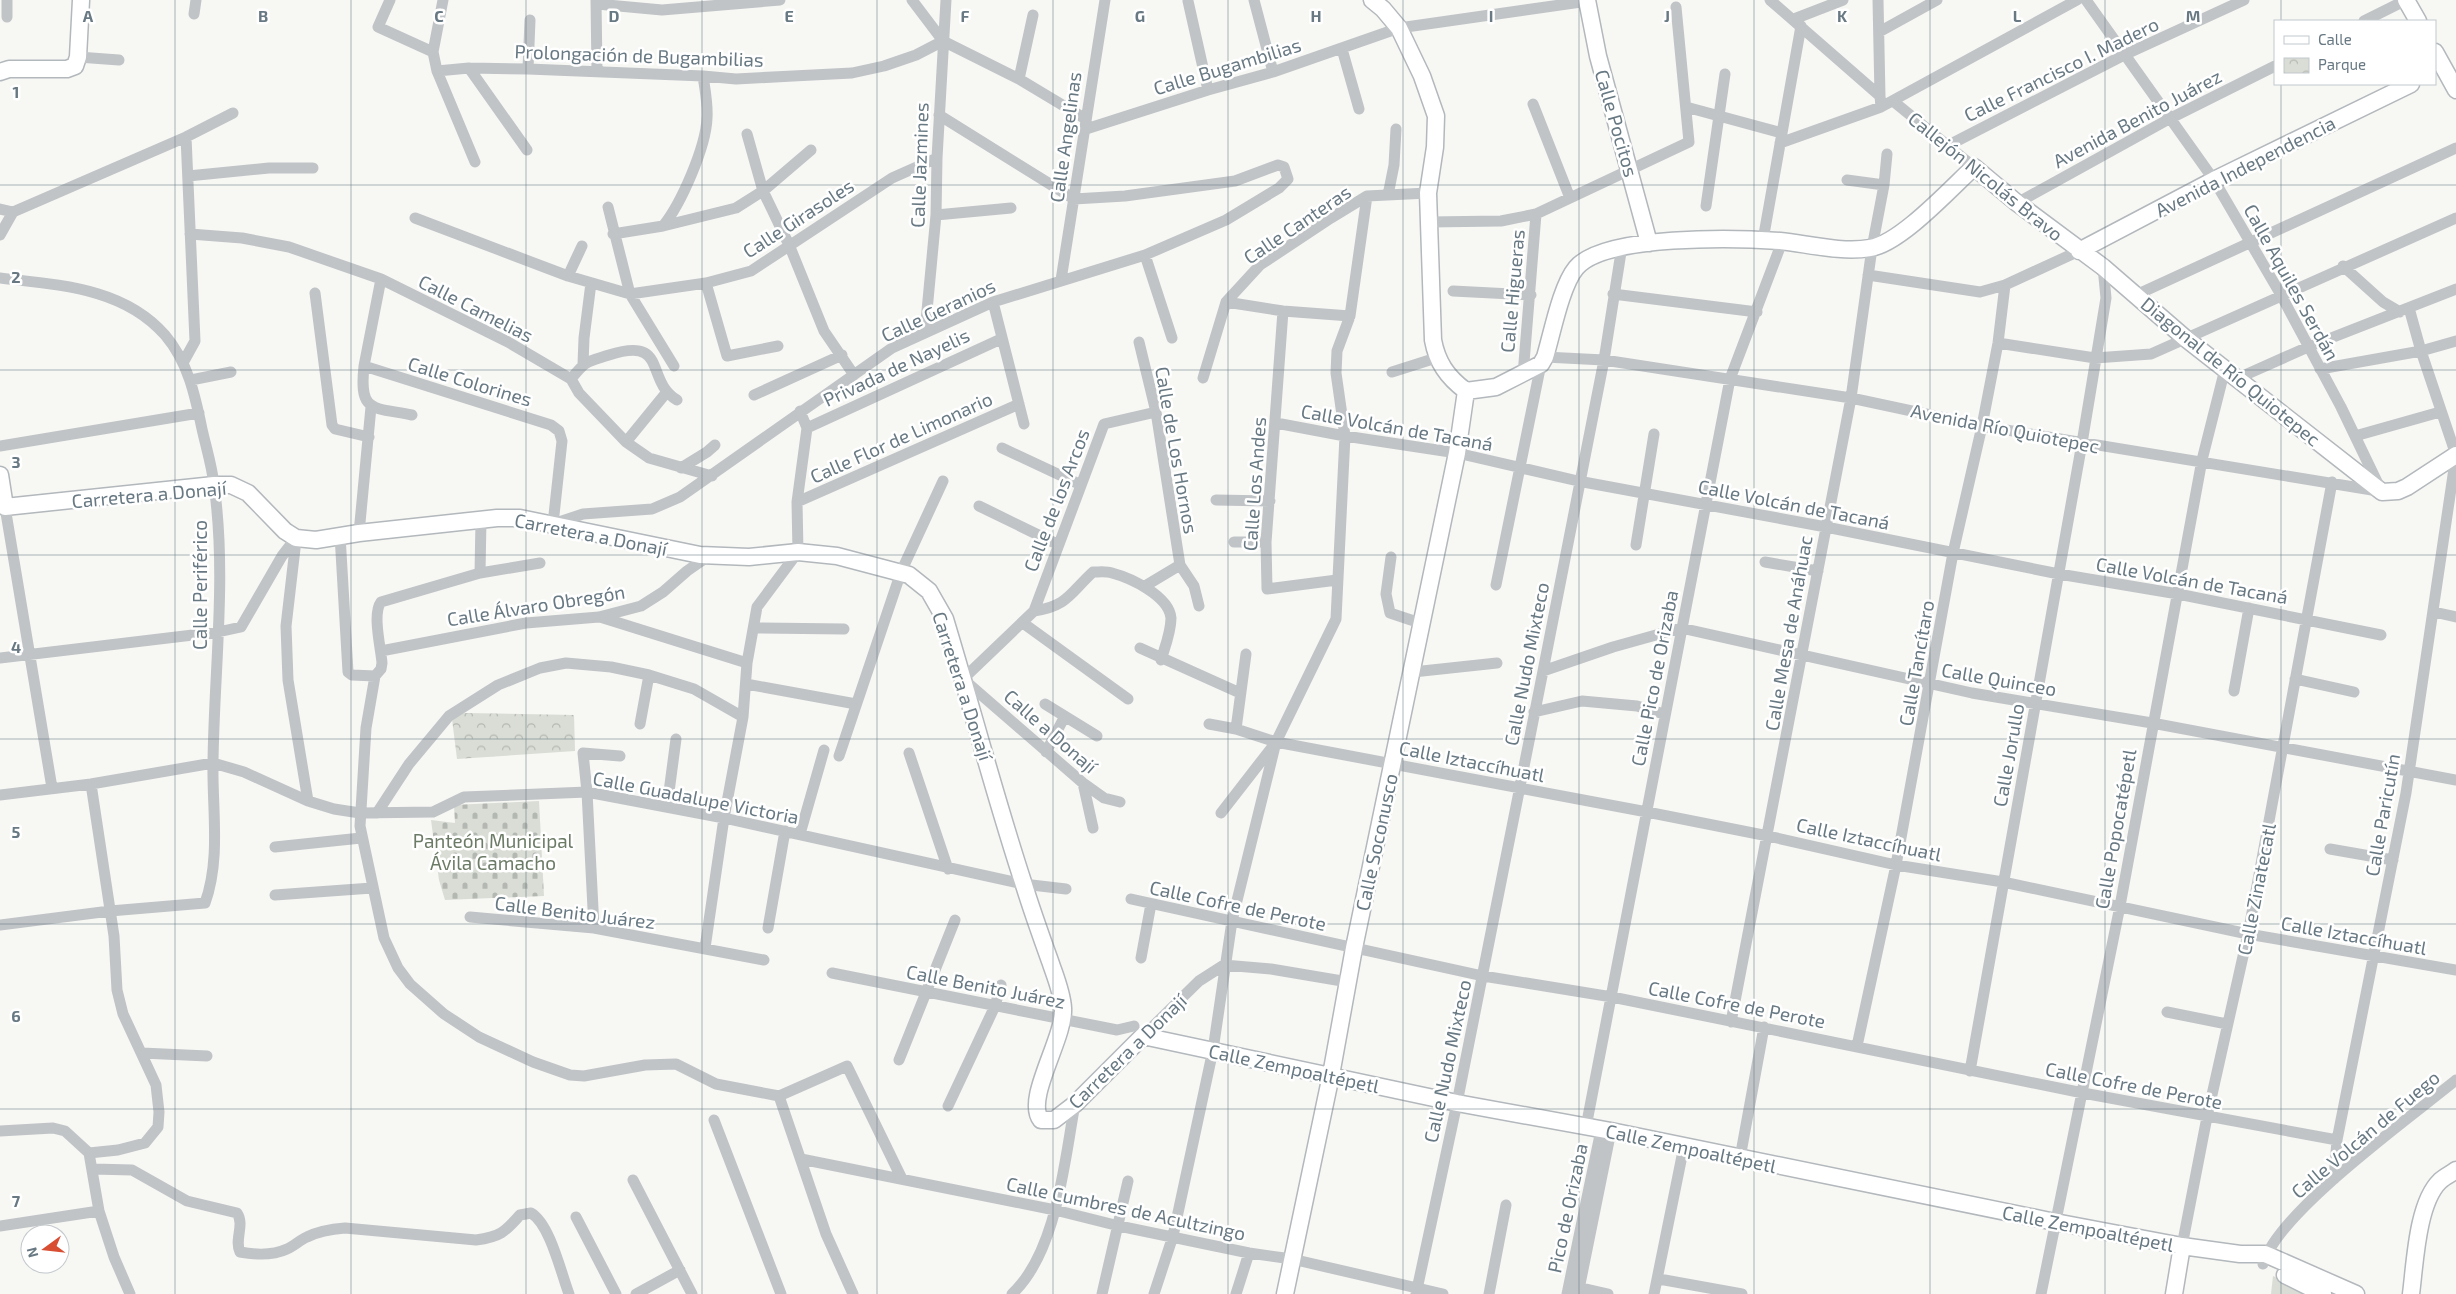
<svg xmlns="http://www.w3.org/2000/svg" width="2456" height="1294" font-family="'Exo 2',sans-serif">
<defs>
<pattern id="cemetery-stones" width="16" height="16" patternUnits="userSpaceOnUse" patternTransform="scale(1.25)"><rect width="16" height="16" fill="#d9ddd5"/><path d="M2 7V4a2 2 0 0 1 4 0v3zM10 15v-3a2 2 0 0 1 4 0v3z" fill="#b4b8b2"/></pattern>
<pattern id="park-crowns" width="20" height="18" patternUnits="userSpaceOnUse" patternTransform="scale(1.25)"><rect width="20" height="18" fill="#d9ddd5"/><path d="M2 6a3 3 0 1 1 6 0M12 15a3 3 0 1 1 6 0" fill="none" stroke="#b4b8b2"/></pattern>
</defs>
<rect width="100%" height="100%" fill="#f7f7f4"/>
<!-- grass -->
<path fill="#d9ddd5" d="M2273,1276L2310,1294H2271Z"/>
<!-- cemetery -->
<path fill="url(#cemetery-stones)" d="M539,801L544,896L445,900L439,880L431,820L455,823L454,805Z"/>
<!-- park -->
<path fill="url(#park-crowns)" d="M464,713L574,715L575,751L457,759L452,719Z"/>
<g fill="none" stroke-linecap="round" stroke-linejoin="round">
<!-- secondary casing -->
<g stroke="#b3b8bc" stroke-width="19">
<path id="secondary" d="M1372,0L1383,9L1399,28L1422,76L1436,116L1435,147L1428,193L1433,340C1437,362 1447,377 1466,391L1496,387L1541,364L1545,357C1552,334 1561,286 1576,268C1604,234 1738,238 1780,241C1808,244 1842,253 1870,248C1900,244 1951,188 1974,167L2017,203L2103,267L2185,338L2382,492L2398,491L2407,487L2456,455
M1587,0L1598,56L1649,243
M2406,0L2418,21
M2435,52L2456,90
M0,72L9,69H67L75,66L78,57L81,0
M2079,251L2214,180L2411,84
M0,475L5,507L214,485H231L248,493L285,531L296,538L316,540L359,533L497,518H520L700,555L749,557L798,552L837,556L909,575L929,591L945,619C972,708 995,797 1024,885C1032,911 1041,936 1050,961C1055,976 1062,992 1063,1008C1065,1038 1024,1099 1041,1120H1054L1075,1104L1143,1036L1457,1103L1611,1131L2055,1222L2182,1246L2240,1254H2265L2356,1294
M2285,1275L2323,1294
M1285,1294L1331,1075L1354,948L1457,453L1466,391
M2174,1294L2182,1246
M2411,1294C2415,1264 2417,1203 2440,1181C2444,1177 2451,1174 2456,1170"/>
</g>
<!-- street -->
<path stroke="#c0c4c7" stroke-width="11" d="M390,0L378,27L433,52L437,71L469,68L528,69L703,76L736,79L793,76L852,73L884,66L916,55L943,41
M596,0L597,71
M912,0L943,41L1019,79L1084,118
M1254,0L1273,72
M1770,0L1880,96L1881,107
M1878,0L1880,96
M2086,0L2214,180L2281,295L2341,407L2380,488
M1188,1L1208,90
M597,4L662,10L780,0
M194,14L196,0
M7,17V0
M1794,19L1843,0
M2364,21L2406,0
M1879,32L1937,0
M1342,49L1359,109
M433,52L443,0
M78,57L119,60
M469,68L527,150
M528,69L530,20
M437,71L475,162
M1019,79L1033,15
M1893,101L1974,167
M1533,104L1570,198
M1686,107L1782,133
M1083,130L1208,90L1273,72L1399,28L1588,1
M747,134L763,191L790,247L824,331L854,375
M1780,143L1881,107L2077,0
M1949,145L2124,55L2244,0
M188,176L269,168H313
M1847,180L1884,185
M1388,195L1394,165L1396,129
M2017,203L2169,119L2275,66
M1706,206L1725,74
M608,207L630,294L674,366
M0,209L13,212
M936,215L1011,208
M415,218L568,276L630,294L706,283L751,271L892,178L937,158
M1429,222L1501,221L1536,214L1689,142L1676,7
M663,226C681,204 706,147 707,118C708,104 705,90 703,76
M190,234L242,238L289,247L381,279L508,342L571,379L579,393L626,442L649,458L712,476
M613,234L663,226L736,208L763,191L811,150
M0,235L13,212L186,137L233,113
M1763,240L1801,26
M1145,255L1172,338
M2343,266L2383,302L2400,312
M1868,275L1980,292L2005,285L2079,251
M568,276L582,246
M0,278C58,285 123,287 165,335C188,362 195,395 202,429C206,447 212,466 214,485C227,576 214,671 213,763C212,808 221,859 205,903L110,911L0,925
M381,279L364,366L551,425L559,431L562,441L553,524L583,514L652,509L680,497L892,348L993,302L1145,255L1226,220L1279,188L1288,179L1284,167L1278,165L1235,181L1125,196L1074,199L939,115
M1061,280L1105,0
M706,283L727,356L778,346
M1453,291L1531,295
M315,293L332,425L335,429L369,437
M1613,294L1757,312
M2136,295L2456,148
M993,302L1024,424
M1226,302L1283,311L1350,316
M1283,311L1266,542L1267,589L1337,580
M925,332L936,215L937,158L946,0
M1139,342L1156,412L1180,565L1194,586L1199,606
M1998,343L2095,358L2151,354L2456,218
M1545,357L1604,360L1851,398L1982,426L2378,491
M184,361L195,341L186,137
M583,364L584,338L591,283
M364,366C359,413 372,407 412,415
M2320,369L2421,351L2456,341
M1392,372L1436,358
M1523,375L1536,214
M1203,378L1226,302L1260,265L1331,218L1367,196L1428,193
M571,379C586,360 587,362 609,355C669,336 644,380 677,400
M2236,379L2308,347L2456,289
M191,380L231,372
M754,395L842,355
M1276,423L1345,436L1457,453L1578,481L1826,527L2059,574L2178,594L2381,635
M807,428L1001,339
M2355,436L2440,412
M626,442L666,393
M0,446L199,413
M1002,448L1079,484
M681,468L707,452L715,445
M1216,500L1270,501
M797,502L1019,404
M979,506L1057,544
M0,508L5,507L52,788
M359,533L371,407
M340,535L348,672L352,675L375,676
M296,540L286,626L288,680L308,801
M1234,542H1266
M1636,545L1654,434
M1391,557L1386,594L1390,613L1423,624
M1765,562L1818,571
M540,563L480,573L381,602C372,614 381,648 382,663L381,669L375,676L366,728L360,826L384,938L398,968L410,984L444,1014L479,1037L533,1062L570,1075L584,1076L645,1065L676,1064L716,1084L779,1096
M480,573L481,520
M1496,585L1541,364
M1145,586L1180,565
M1034,611C1068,606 1070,593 1093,572C1099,572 1107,571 1112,573C1131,578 1169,596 1171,618C1171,632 1165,647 1161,660
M2434,612L2456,617
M600,617L747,663
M1023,623L1128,699
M754,628L844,629
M1140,648L1240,693
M381,651L526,623L599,617L641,606L663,592L687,571L710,555
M0,658L218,632L241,627L282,556L296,538
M1543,671L1613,647L1681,628L1972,693L2152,723L2456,780
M1413,672L1497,663
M2295,679L2354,692
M746,684L856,704
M2234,691L2249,608
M1045,704L1097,736
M1534,712L1582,701L1637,706L1664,714
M640,724L649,675
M1209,724L1236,729L1276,742L1647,812L1768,836L1896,865L2003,882L2248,934L2456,970
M1236,729L1246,654
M1046,752L1065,716
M909,753L948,869
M839,756L901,572L943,481
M1083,783L1093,828
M0,795L91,784L213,763L244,772L308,801L334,809L360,813L433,812L464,797L587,792L724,818L1023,884L1066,889
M1120,802L1104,798L1083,783L963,679L1034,611L1104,424L1156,412
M667,807L676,739
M377,813L409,764L449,716L498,685L540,668L566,663L611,667L649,675L694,689L743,717
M1221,813L1273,746
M800,834L824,750
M275,847L361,838
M2330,849L2393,860
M275,895L372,888
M1131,899L1483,976L1612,997L2083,1093L2337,1140
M470,917L594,928L764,960
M594,928L587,792L583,753L620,756
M768,928L785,831
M705,948L724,818L743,717L747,663L757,607L798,552L797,502L807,428L800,411
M1141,958L1151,904
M832,973L1117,1030L1134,1026
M2167,1012L2227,1024
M1731,1022L1851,398L1872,248L1884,185L1887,154
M1143,1036L1199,981L1224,965L1271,969L1348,982
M1857,1046L1896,865L1953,553L1982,426L1998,343L2005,285
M142,1053L207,1056
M899,1060L955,920
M1970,1071L2082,443L2106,298L2103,267
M948,1106L995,1006L1001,985
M714,1120L781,1294
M1586,1127L1730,379L1782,242
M0,1131L53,1128L65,1131L89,1153L99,1211L114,1257L130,1294
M89,1153L118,1150L145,1143L158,1127L159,1112L156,1085L123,1014L117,990L114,936L91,784
M1740,1158L1764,1027
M801,1159L1055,1210L1119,1226L1249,1253L1292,1259L1443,1294
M93,1169L132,1170L187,1201L237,1213C245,1225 234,1240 240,1252C256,1255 272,1256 287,1249C294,1246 300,1240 307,1237C319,1231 332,1229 345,1228L476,1240C500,1237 505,1232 520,1215L531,1213C550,1224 561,1273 569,1294
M2334,1179L2337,1140L2406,793L2456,455L2421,351L2409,308
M633,1180L692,1294
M576,1217L616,1294
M0,1226L99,1211
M2182,1246L2207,1117L2248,934L2332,482
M2263,1264C2278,1212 2410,1118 2456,1080
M1659,1279L1742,1294
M1573,1286L1608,1294
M636,1294L680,1270
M853,1294L826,1234L779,1096L847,1066L902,1179
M1012,1294C1057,1252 1064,1163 1075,1104
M1102,1294L1128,1181
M1154,1294L1173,1236L1213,1050L1232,921L1276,742L1336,619L1345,436L1336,373L1337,351L1350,316L1367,196
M1236,1294L1249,1253
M1416,1294L1457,1103L1543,671L1604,360L1622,246
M1489,1294L1506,1205
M1567,1294L1601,1130
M1578,1294L1611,1131
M1654,1294L1684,1146
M2041,1294L2120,906L2202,460L2225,369"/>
<!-- secondary -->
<use href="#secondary" stroke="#fff" stroke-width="16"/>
</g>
<!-- grid -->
<path fill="none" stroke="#687983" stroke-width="1" stroke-opacity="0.55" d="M175,0V1294M351,0V1294M526,0V1294M702,0V1294M877,0V1294M1053,0V1294M1228,0V1294M1403,0V1294M1579,0V1294M1754,0V1294M1930,0V1294M2105,0V1294M2281,0V21M2281,84V1294M0,185H2456M0,370H2456M0,555H2456M0,739H2456M0,924H2456M0,1109H2456"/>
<g text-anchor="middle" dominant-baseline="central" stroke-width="5" stroke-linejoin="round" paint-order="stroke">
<!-- street labels -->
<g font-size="19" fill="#687983" stroke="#fff">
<text transform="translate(639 55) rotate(2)">Prolongación de Bugambilias</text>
<text transform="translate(1227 66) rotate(-17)">Calle Bugambilias</text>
<text transform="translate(2061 69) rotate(-26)">Calle Francisco I. Madero</text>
<text transform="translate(2137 118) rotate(-28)">Avenida Benito Juárez</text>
<text transform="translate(1617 123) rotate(74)">Calle Pocitos</text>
<text transform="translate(1065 137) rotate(-82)">Calle Angelinas</text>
<text transform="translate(919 165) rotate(-88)">Calle Jazmines</text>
<text transform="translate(2245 166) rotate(-27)">Avenida Independencia</text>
<text transform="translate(1986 176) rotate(39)">Callejón Nicolás Bravo</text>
<text transform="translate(798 218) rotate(-33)">Calle Girasoles</text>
<text transform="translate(1297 224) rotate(-34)">Calle Canteras</text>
<text transform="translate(2292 282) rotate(61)">Calle Aquiles Serdán</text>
<text transform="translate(1512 291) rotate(-85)">Calle Higueras</text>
<text transform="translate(476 308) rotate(27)">Calle Camelias</text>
<text transform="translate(938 310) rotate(-25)">Calle Geranios</text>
<text transform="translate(896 367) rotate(-25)">Privada de Nayelis</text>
<text transform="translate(2231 371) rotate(39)">Diagonal de Río Quiotepec</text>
<text transform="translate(470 381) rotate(17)">Calle Colorines</text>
<text transform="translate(1397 427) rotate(10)">Calle Volcán de Tacaná</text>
<text transform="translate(2005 428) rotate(11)">Avenida Río Quiotepec</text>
<text transform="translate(901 437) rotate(-24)">Calle Flor de Limonario</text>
<text transform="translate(1177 450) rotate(80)">Calle de Los Hornos</text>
<text transform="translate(1254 484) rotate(-86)">Calle Los Andes</text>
<text transform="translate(149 494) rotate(-5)">Carretera a Donají</text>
<text transform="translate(1056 500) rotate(-69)">Calle de los Arcos</text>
<text transform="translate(1794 504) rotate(11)">Calle Volcán de Tacaná</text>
<text transform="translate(591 534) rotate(11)">Carretera a Donají</text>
<text transform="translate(2192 580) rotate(10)">Calle Volcán de Tacaná</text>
<text transform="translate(199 585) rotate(-90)">Calle Periférico</text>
<text transform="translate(536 605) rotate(-9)">Calle Álvaro Obregón</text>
<text transform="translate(1788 633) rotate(-80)">Calle Mesa de Anáhuac</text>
<text transform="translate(1916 663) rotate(-80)">Calle Tancítaro</text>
<text transform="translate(1526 664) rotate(-79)">Calle Nudo Mixteco</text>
<text transform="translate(1654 678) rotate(-79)">Calle Pico de Orizaba</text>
<text transform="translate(1999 679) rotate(10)">Calle Quinceo</text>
<text transform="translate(963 686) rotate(72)">Carretera a Donají</text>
<text transform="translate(1051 731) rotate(41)">Calle a Donají</text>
<text transform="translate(2008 755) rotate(-80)">Calle Jorullo</text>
<text transform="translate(1472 761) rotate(11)">Calle Iztaccíhuatl</text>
<text transform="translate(696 797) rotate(11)">Calle Guadalupe Victoria</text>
<text transform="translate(2382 815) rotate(-80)">Calle Paricutín</text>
<text transform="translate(2115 829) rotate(-80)">Calle Popocatépetl</text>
<text transform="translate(1869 839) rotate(12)">Calle Iztaccíhuatl</text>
<text transform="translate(1376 842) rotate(-78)">Calle Soconusco</text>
<text transform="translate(2256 889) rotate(-79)">Calle Zinatecatl</text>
<text transform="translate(1238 905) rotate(12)">Calle Cofre de Perote</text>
<text transform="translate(575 912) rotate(7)">Calle Benito Juárez</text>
<text transform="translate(2354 935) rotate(10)">Calle Iztaccíhuatl</text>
<text transform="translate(986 986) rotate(11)">Calle Benito Juárez</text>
<text transform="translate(1737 1004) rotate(11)">Calle Cofre de Perote</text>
<text transform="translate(1127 1051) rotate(-44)">Carretera a Donají</text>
<text transform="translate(1447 1061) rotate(-78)">Calle Nudo Mixteco</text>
<text transform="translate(1294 1068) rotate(12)">Calle Zempoaltépetl</text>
<text transform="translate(2134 1085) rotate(11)">Calle Cofre de Perote</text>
<text transform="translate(2365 1134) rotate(-40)">Calle Volcán de Fuego</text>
<text transform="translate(1691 1148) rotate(12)">Calle Zempoaltépetl</text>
<text transform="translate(1126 1208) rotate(12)">Calle Cumbres de Acultzingo</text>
<text transform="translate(1567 1208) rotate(-78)">Pico de Orizaba</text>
<text transform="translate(2088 1228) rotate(11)">Calle Zempoaltépetl</text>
</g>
<!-- park labels -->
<g font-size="19" fill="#6c7b66" stroke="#fff">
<text x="493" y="840">Panteón Municipal<tspan x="493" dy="22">Ávila Camacho</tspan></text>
</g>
</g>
<g font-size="16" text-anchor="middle" font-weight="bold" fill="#687983" stroke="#fff" stroke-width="5" stroke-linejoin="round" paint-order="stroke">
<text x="88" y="22">A</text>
<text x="263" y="22">B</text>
<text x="439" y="22">C</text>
<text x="614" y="22">D</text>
<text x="789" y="22">E</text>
<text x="965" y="22">F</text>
<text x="1140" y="22">G</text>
<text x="1316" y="22">H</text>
<text x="1491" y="22">I</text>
<text x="1667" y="22">J</text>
<text x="1842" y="22">K</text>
<text x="2017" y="22">L</text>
<text x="2193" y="22">M</text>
<text x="16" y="98">1</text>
<text x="16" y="283">2</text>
<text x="16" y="468">3</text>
<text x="16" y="653">4</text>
<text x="16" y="838">5</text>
<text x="16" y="1022">6</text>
<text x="16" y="1207">7</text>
</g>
<!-- legend -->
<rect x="2274" y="20" width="162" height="65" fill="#ffffff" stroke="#c3c9cd"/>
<rect x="2284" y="36" width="25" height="8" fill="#ffffff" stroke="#c3c9cd"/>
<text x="2318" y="45" font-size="15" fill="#687983">Calle</text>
<rect x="2284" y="58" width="25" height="15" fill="url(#park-crowns)" stroke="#c3c9cd"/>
<text x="2318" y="70" font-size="15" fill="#687983">Parque</text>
<!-- north arrow -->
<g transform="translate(45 1249) rotate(255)"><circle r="24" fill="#ffffff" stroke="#c3c9cd"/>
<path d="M0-4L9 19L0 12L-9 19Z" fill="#d84e32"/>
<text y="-8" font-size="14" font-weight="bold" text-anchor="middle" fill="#687983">N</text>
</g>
</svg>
